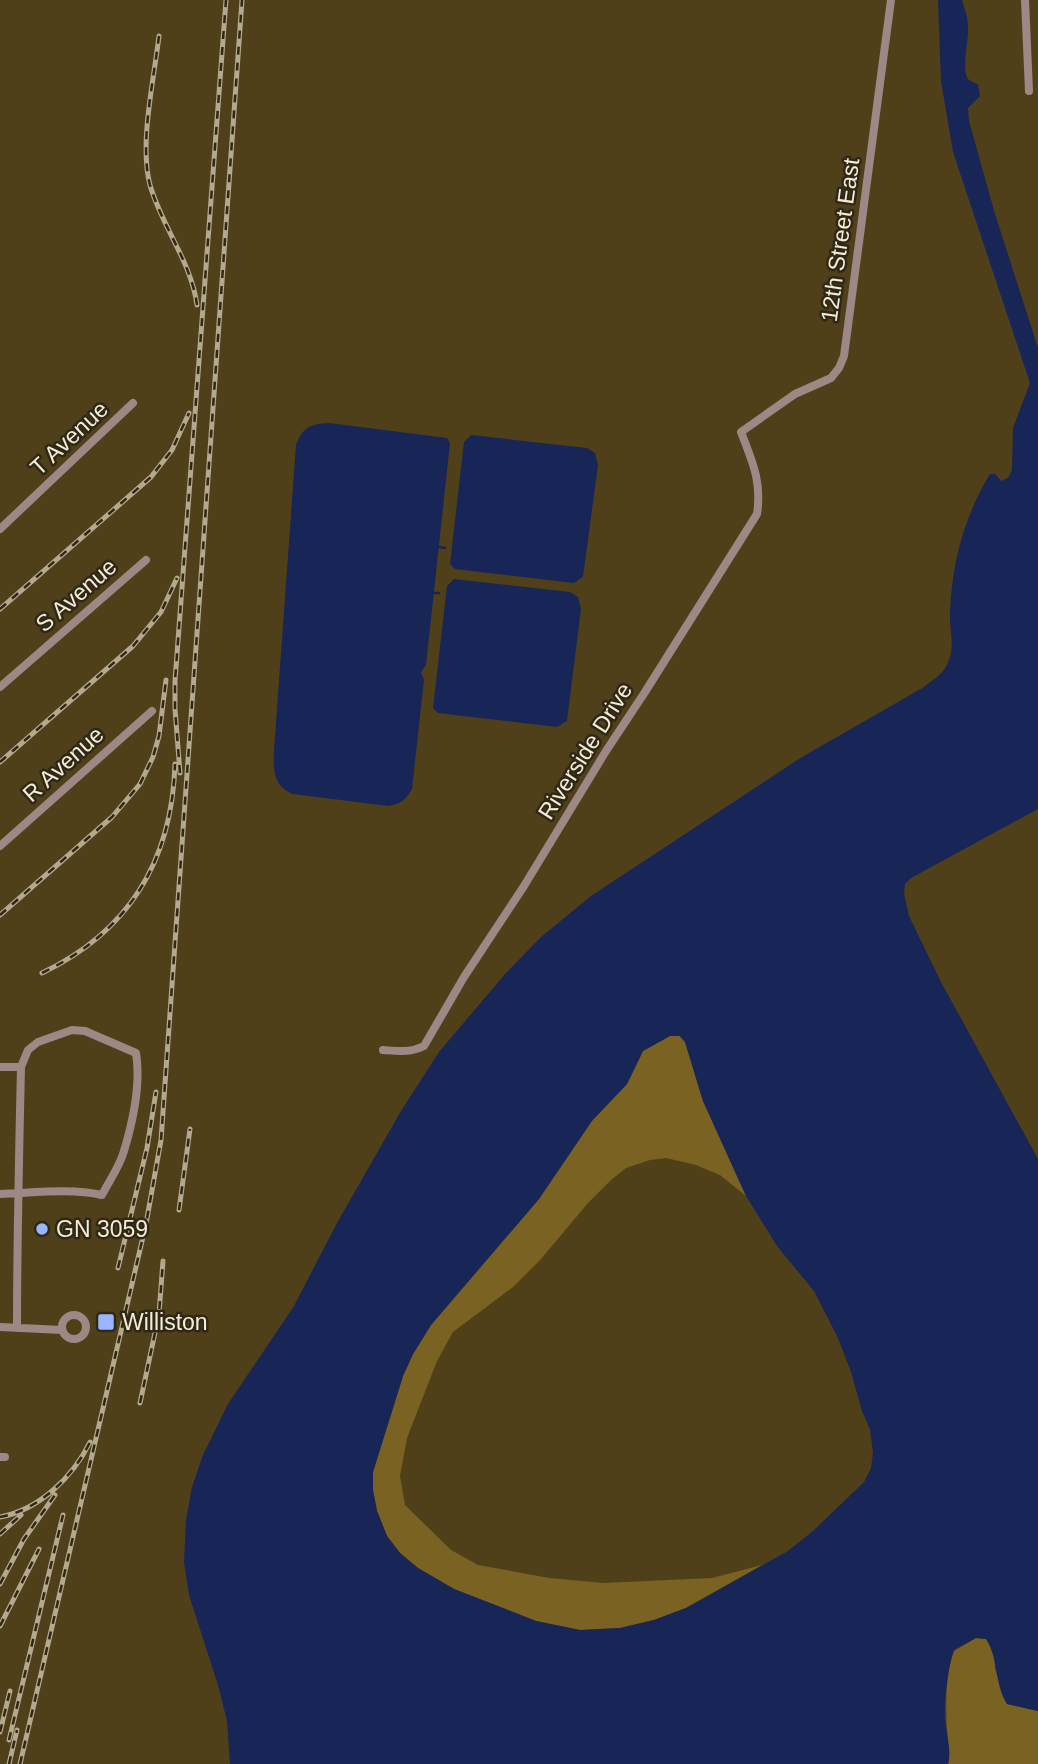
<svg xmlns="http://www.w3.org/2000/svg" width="1038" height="1764" font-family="Arial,sans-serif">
<rect width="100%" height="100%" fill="#4f4019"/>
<!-- green -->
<path fill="#7a6223" d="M670,1036H679L685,1042L703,1101L746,1196L720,1175L696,1165L666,1158L650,1160L626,1168L611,1180L588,1203L541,1259L513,1287L453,1332L437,1361L407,1438L400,1476L405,1505L451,1550L478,1565L549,1578L603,1583L712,1578L762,1565L686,1608L654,1620L620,1628L580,1630L536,1621L454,1589L418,1568L400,1553L387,1536L377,1511L373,1490V1472L403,1376L413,1354L431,1325L539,1199L592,1120L627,1084L643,1051Z
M976,1638L986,1639L994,1651L995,1669L1007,1704L1038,1711V1764H948L949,1760C947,1724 942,1685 954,1651Z"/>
<!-- water -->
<path fill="#172557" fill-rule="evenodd" d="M938,0H962C965,9 968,18 968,28C969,40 961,69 968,79C969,80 976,84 978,84L980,96L968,108L969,121L995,214L1038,348V809L911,878L905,884L904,894L909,916L941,982L1038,1159V1711L1007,1704C994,1683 999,1659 986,1639L976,1638L954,1650C948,1666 944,1702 945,1719C946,1733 952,1750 948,1764H230L227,1721L218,1685L189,1595L184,1562L186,1520L192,1487L203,1455L228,1404L294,1306L337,1223L401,1111L439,1052L506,973L541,937L591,896L802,757L924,687C934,679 945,673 949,660C955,644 949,629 950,612C952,563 964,517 990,474H995L1001,481L1008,478L1012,470L1013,428L1030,383L953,152L941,81ZM670,1036H680L685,1042L703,1101L746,1196L777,1246L814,1291L838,1338L851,1372L862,1411L870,1429L873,1453L871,1468L864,1482L813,1531L788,1551L686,1608L654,1620L620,1628L580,1630L536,1621L454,1589L418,1568L400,1553L387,1536L377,1511L373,1490V1472L403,1376L413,1354L431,1325L539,1199L592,1121L627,1084L643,1051Z
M329,423L447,438L450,443L426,665L421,672L424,680L412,789C405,801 400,804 388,806L293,794C273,786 273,769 274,750L296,445C303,427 310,424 329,423Z
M471,435L587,448L595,453L598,465L583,577L574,583L455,569L450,564L464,442Z
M454,579L570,592L578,597L581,609L567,721L557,727L438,713L433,708L447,586Z"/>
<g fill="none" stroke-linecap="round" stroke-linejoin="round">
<!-- stream -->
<path stroke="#172557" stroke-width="2.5" d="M439,547L445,548
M434,593H439"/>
<!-- minor -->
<path stroke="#9d8885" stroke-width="8" d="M1025,0L1029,91
M0,529L133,403
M0,687L146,560
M0,846L152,711
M383,1050C398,1051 410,1053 424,1046L464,977L524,886L606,751L645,692L757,514C762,481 752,461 741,432L795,394L831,378L839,368L844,356L891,0
M0,1067H21
M0,1194C33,1193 70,1188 102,1195C109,1181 120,1166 124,1151C133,1121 141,1083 136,1053L85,1031L72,1030L38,1042L28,1050L21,1067C19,1154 17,1241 17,1328
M62 1327a12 12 0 1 1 24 0a12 12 0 1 1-24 0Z
M0,1327L62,1330
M0,1457H5"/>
<!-- rail casing -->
<g stroke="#b4a98c" stroke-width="5">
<path id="rail" d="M159,36C154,79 139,144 150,185C162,227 191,261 197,305
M0,609L151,477L172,450L189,413
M0,762L133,646L161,612L177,578
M180,773L175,709V681L226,0
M0,915L112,817L140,784L153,757L159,736L166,680
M42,973C130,931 172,860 175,764
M179,1210L190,1129
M118,1268L147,1148L156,1092
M140,1403L159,1314L163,1261
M0,1517C39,1510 73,1477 90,1442
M0,1534L21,1515
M0,1584L24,1539L55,1495
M0,1626L39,1549
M0,1732L10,1691
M9,1740L63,1515
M9,1764L17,1730
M20,1764L146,1224L161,1140L242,0"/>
</g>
<!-- rail -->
<use href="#rail" stroke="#2f2817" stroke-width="2.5" stroke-dasharray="8" stroke-linecap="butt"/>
</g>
<!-- markers -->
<g fill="#99b5fd" stroke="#2f2817" stroke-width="2.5">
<circle cx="42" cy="1229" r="7"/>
<rect x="97" y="1313" width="18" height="18" rx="3.5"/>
</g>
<g text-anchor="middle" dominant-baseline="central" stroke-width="5" stroke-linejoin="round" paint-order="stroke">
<!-- street labels -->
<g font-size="23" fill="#f5ecd6" stroke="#2f2817">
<text transform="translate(840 240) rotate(-82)">12th Street East</text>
<text transform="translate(69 438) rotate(-43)">T Avenue</text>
<text transform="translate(76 595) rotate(-41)">S Avenue</text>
<text transform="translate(585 751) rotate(-58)">Riverside Drive</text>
<text transform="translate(63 764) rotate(-42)">R Avenue</text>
</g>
<!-- poi labels -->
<g font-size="23" fill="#f5ecd6" stroke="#2f2817" text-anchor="start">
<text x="56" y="1229">GN 3059</text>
<text x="122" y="1322">Williston</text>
</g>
</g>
</svg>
